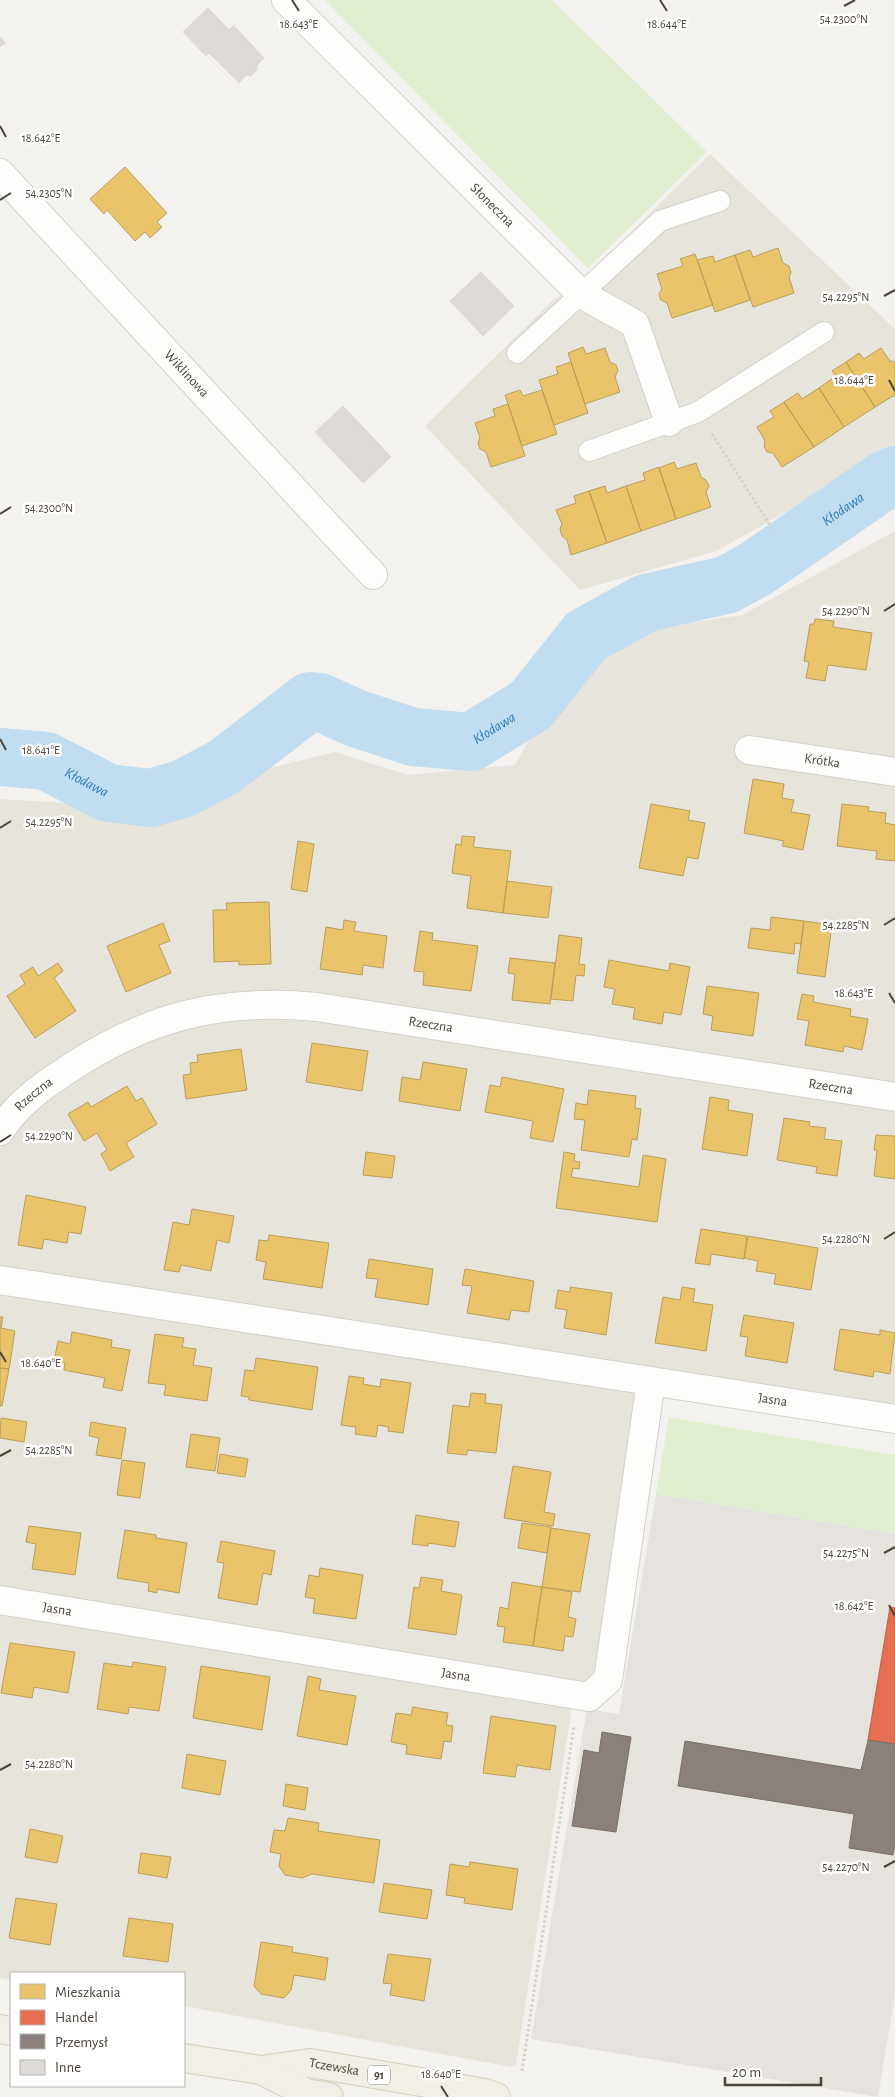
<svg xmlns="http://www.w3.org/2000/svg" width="895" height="2097" font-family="'Alegreya Sans',sans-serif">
<rect width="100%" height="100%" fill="#f4f2ee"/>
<!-- residential -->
<path fill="#e7e4dc" d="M710,154L895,329V452L716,551L580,590L425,426L551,302L590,273Z
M895,531V1406L647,1366L592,1683L576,1681L516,2065L511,2067L184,2006V1973H11V1980L0,1978V799L190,811L270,768L335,752L408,775L515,765L548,706L589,653L647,629L742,615Z"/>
<!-- industrial -->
<path fill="#e6e2de" d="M656,1494L895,1534V1995L878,2097L531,2039L587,1709L619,1714Z"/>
<!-- green -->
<path fill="#e1eecf" d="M325,0H552L707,152L588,268Z
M669,1417L895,1455V1534L656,1494Z"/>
<!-- homes -->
<path fill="#e9c46a" stroke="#ba9e5b" d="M125,167L167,213L157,222L162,227L150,238L145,232L135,241L107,210L104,214L90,199Z
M778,248L783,263L789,266L791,272L789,277L794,293L753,307L735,255L750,250L753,257Z
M695,254L713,305L672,318L667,303L661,300L659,294L662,289L657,274L683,266L680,259Z
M735,255L750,300L715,312L697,260L713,256L715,262Z
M583,347L586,354L605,348L610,362L616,365L618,371L615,377L620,392L585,404L568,353Z
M881,348L890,361L895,362V395L875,407L846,362L859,353L864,359Z
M571,362L588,413L554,425L539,380L558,374L556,367Z
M846,362L875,407L844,427L819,388L836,376L832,371Z
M819,388L844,427L814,447L784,402L798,393L802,399Z
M520,390L523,396L542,390L557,434L522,446L505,395Z
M784,402L814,447L782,467L773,453L767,452L764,446L765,441L757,427L774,417L770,411Z
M508,404L525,456L491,467L486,452L480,449L478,443L480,437L475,423L495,416L493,409Z
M674,462L677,469L696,463L701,477L706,480L709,486L706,492L711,507L676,519L659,468Z
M659,467L676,519L641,531L626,486L645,480L643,473Z
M605,486L607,493L626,486L641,531L607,543L589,491Z
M589,491L607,543L571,555L567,540L562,536L560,529L562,524L556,510L576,503L574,496Z
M815,619L834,621L833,627L872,633L866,670L828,665L825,681L806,678L809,662L804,661L810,624H814Z
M753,779L784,784L782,798L794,800L791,812L810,815L803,850L782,846L784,841L744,833Z
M651,804L690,811L688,820L705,823L698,859L687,857L683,876L639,868Z
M842,804L869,807L868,811L886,813L885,823L895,825V861L876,859L877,851L837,846Z
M462,836L475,837L473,847L511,851L503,913L467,908L471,876L452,873L456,844L461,845Z
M298,841L314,844L307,892L291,889Z
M507,881L552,887L548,918L503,913Z
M269,902L271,964L239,965V961L214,962L213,910H227L226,903Z
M771,917L804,921L801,944L795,943L794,954L748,948L751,928L770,930Z
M344,920L356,922L354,931L387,936L383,968L363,965L362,975L320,969L326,927L343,930Z
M804,921L832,925L825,977L797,973Z
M163,923L170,941L159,945L171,973L126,992L107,946Z
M420,931L433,933L432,940L478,946L471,991L423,985L424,972L414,971Z
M559,935L582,938L579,964L585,965L584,976L576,975L573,1001L551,999Z
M510,958L555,963L550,1004L512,1000L515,974L508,973Z
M609,960L669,971L670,963L690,967L681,1015L664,1012L662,1024L633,1019L635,1008L612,1004L615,989L604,987Z
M58,963L63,971L54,978L76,1011L35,1038L7,996L25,984L20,975L33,967L38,976Z
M707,986L759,993L753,1036L711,1030L713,1016L703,1014Z
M802,994L814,996L813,1002L851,1009L850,1016L868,1019L862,1050L844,1046L843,1052L805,1045L809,1021L797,1019Z
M312,1043L368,1051L362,1091L306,1082Z
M241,1049L247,1090L186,1099L183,1075L191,1074L190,1063L198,1062L197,1055Z
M423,1062L467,1069L460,1111L399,1101L402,1077L420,1080Z
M502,1077L564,1089L553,1142L530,1138L533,1121L485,1112L490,1085L500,1087Z
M127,1086L136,1101L142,1098L157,1124L126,1143L134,1157L110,1171L101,1154L107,1150L97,1133L84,1141L68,1114L88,1102L91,1107Z
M589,1090L636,1096L635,1108L641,1109L637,1140L632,1139L629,1157L581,1150L585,1120L574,1119L576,1103L587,1105Z
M710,1097L729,1100L728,1110L753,1114L747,1156L702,1149Z
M784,1118L810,1122L809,1126L826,1128L824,1139L842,1141L837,1176L816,1173L817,1167L777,1160Z
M876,1135L895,1136V1179L874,1176L877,1150H874Z
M366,1152L395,1156L392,1178L363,1175Z
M564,1152L575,1154L574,1161L580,1162L579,1169L573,1168L571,1177L639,1187L643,1155L666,1159L657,1222L556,1208Z
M26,1195L86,1207L81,1234L69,1232L67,1243L44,1239L42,1249L18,1245Z
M192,1209L234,1216L229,1243L217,1240L211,1271L181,1265L179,1272L164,1270L173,1222L189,1225Z
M701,1229L747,1236L744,1259L711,1254L710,1265L695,1263Z
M269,1235L329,1243L322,1288L263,1279L266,1262L256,1260L259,1240L268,1241Z
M748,1236L818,1248L811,1290L774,1284L776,1274L756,1271L758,1261L744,1258Z
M369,1259L433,1269L428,1305L375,1297L378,1279L366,1278Z
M465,1269L534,1281L529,1312L511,1310L509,1320L467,1313L472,1286L462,1285Z
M570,1287L612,1293L606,1335L564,1328L567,1310L555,1308L558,1290L570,1292Z
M682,1287L695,1289L693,1302L713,1305L706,1351L655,1343L663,1297L680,1300Z
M744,1315L794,1323L787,1363L745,1356L748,1337L740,1336Z
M0,1317H3L1,1328L15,1331L9,1369L0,1368Z
M840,1329L880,1335V1330L895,1333L890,1374L874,1371L873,1377L834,1370Z
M72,1332L112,1340L111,1347L130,1350L122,1391L103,1387L105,1378L64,1370L65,1363L54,1361L58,1341L70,1344Z
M155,1334L184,1338L182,1347L196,1349L193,1365L212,1368L207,1401L164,1395L166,1385L148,1383Z
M256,1358L318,1367L312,1410L249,1400V1397L241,1396L245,1370L254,1371Z
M0,1368L9,1369L2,1406H0Z
M349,1376L364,1378L363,1384L380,1387L381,1379L411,1383L403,1433L388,1431L389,1427L378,1425L376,1437L355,1434L356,1427L341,1425Z
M471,1393L486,1394L485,1403L502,1405L496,1453L467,1450V1455L447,1453L453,1405L469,1407Z
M1,1418L27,1422L24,1442L0,1438Z
M91,1422L126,1428L121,1459L96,1455L99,1438L89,1436Z
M191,1434L220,1438L215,1471L186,1467Z
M220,1454L248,1459L245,1477L217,1473Z
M122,1460L145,1463L140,1498L117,1495Z
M513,1466L551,1472L544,1512L555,1514L553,1526L504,1518Z
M416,1515L459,1522L455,1547L428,1543V1546L412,1544Z
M522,1523L551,1527L547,1553L518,1548Z
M29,1526L81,1533L75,1575L32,1569L36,1544L26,1542Z
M551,1528L590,1534L580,1592L542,1587Z
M125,1530L156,1535V1538L187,1543L179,1593L157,1589V1593L148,1591L149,1583L117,1578Z
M221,1541L275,1551L271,1575L263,1573L257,1605L218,1598L224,1563L217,1562Z
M320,1568L363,1575L356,1619L313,1613L315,1599L305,1597L309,1575L319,1577Z
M421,1577L443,1580L441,1591L462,1595L456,1635L408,1628L414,1587L419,1588Z
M512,1582L542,1587L533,1646L503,1642L505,1627L497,1626L500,1607L508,1609Z
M542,1587L572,1592L568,1617L576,1619L573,1637L565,1636L563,1651L533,1646Z
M10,1643L75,1652L68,1693L34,1687L32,1698L1,1693Z
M133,1662L166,1667L159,1711L129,1707L128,1714L97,1709L104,1663L132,1667Z
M201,1666L270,1677L262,1730L193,1718Z
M308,1676L321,1679L319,1690L356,1696L347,1745L297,1736Z
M413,1707L448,1713L446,1725L453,1726L451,1742L444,1741L441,1759L406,1754L407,1745L391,1742L396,1713L411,1715Z
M491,1716L556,1726L550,1770L517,1765L515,1777L483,1773Z
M187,1754L226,1761L220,1795L182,1788Z
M286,1784L308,1788L305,1810L283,1806Z
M288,1818L319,1823L318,1831L380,1840L374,1883L312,1874L302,1878L285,1875L279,1866L281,1854L270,1852L274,1830L285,1831Z
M30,1829L63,1836L57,1863L25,1857Z
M141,1853L171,1857L167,1878L138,1873Z
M470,1862L518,1869L512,1910L464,1903L465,1898L446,1895L450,1864L469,1867Z
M384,1883L432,1890L427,1919L379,1912Z
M16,1898L57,1904L50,1945L9,1938Z
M129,1918L173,1924L168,1962L123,1956Z
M261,1942L293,1947L292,1952L328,1958L325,1980L294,1975L291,1990L284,1998L261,1994L254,1986Z
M388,1954L431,1959L424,2001L390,1995L392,1984L383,1983Z"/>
<!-- shops -->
<path fill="#e76f51" stroke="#b8624a" d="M890,1607L895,1608V1744L868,1740Z"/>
<!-- industry -->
<path fill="#8a817c" stroke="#776f68" d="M602,1732L631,1737L616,1832L572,1826L584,1750L599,1753Z
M868,1740L895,1744V1844L893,1855L849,1848L854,1814L678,1786L685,1741L861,1770Z"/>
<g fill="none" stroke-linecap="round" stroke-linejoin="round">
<!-- river -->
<path stroke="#c0ddf1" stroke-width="58" id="s1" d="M0,757L46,761L108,793L150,798L182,789L224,767L310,701L320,702L355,718L413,737L471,742L531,705L586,636L646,603L726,585L754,570L886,479L895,475"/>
</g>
<!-- building -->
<path fill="#dedbd6" stroke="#dcd9d4" d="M208,8L229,30L234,26L264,58L257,65V70L251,76L246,75L239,83L209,53L206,56L183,32Z
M0,37L5,43L0,47Z
M481,272L514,306L483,336L450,301Z
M343,406L391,457L363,483L315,432Z"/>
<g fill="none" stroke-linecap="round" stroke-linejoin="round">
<!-- lane casing -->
<g stroke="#d2d0cb" stroke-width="22">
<path id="lane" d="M517,353L660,221L720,201
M589,451L698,412L824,332"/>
</g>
<!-- street casing -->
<g stroke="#d2d0cb" stroke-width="30">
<g id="street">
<path id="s2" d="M286,0L581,294L635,324L669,422"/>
<path id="s3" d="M0,173L373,575"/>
<path id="s4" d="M749,750L895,772"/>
<path id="s5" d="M0,1131C17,1104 41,1087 67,1070C148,1016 220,998 317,1007L895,1097"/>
<path id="s6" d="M0,1280L895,1419"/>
<path id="s7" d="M0,1600L589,1697L608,1680L651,1381"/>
</g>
</g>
<!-- primary casing -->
<g stroke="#d6cebb" stroke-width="30">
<g id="primary">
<path d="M0,2029L11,2031"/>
<path id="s8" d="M184,2058L261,2070L310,2063L485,2093L496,2097"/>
<path d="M261,2070L306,2093L329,2097"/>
</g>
</g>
<!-- path -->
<path stroke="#d3d2cc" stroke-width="3" stroke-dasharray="2.5 2.5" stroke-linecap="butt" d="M712,434L773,530
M522,2071L574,1726"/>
<!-- lane -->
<use href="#lane" stroke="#fdfdfc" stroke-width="20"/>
<!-- street -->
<use href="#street" stroke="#fdfdfc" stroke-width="28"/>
<!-- primary -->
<use href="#primary" stroke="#f2efe6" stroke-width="28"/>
</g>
<!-- ticks -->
<path fill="none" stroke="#4b4439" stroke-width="2" d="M292,0L299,11M660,0L667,11M844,6L855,0M0,126L6,137M0,200L11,193M884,296L895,290M889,380L895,391M0,514L11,507M884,611L895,604M0,739L6,750M0,828L11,821M884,925L895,918M889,993L895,1003M0,1142L11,1135M884,1239L895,1232M0,1352L6,1362M0,1456L11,1450M884,1553L895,1547M889,1605L895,1616M0,1770L11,1764M884,1867L895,1861M441,2086L448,2097"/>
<g text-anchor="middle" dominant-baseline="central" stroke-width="5" stroke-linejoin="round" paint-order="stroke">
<!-- shield labels -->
<rect fill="#fff" stroke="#817c74" stroke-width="1" x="368" y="2065.5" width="22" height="19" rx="4"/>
<g font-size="12" font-weight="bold" fill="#4b4439">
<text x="379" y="2075">91</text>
</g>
<!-- street labels -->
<g font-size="14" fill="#4b4439" stroke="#fff">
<text stroke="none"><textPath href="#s2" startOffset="291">Słoneczna</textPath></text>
<text stroke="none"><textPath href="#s3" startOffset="274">Wiklinowa</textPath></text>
<text stroke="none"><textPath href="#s4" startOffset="74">Krótka</textPath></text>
<text stroke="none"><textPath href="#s5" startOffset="470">Rzeczna</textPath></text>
<text stroke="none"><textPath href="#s5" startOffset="875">Rzeczna</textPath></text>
<text stroke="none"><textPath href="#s5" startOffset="50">Rzeczna</textPath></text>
<text stroke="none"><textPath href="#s6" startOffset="782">Jasna</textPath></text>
<text stroke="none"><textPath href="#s7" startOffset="58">Jasna</textPath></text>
<text stroke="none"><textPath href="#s7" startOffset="462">Jasna</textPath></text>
<text stroke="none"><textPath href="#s8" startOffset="152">Tczewska</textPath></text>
</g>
<!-- water labels -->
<g font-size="15" font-style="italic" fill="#2e7ab2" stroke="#fff">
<text stroke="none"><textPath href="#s1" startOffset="964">Kłodawa</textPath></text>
<text stroke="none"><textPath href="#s1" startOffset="542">Kłodawa</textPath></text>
<text stroke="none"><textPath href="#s1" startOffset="92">Kłodawa</textPath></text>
</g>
</g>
<g font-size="12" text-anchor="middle" fill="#4b4439" stroke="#fff" stroke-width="5" stroke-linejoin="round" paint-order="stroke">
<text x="844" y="23">54.2300°N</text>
<text x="299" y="28">18.643°E</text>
<text x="667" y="28">18.644°E</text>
<text x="41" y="142">18.642°E</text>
<text x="49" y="197">54.2305°N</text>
<text x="846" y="301">54.2295°N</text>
<text x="854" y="384">18.644°E</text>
<text x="49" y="512">54.2300°N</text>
<text x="846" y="615">54.2290°N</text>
<text x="41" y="754">18.641°E</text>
<text x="49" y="826">54.2295°N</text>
<text x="846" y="929">54.2285°N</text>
<text x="854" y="997">18.643°E</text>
<text x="49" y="1140">54.2290°N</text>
<text x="846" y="1243">54.2280°N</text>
<text x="41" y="1367">18.640°E</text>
<text x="49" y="1454">54.2285°N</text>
<text x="846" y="1557">54.2275°N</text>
<text x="854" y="1610">18.642°E</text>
<text x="49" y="1768">54.2280°N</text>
<text x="846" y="1871">54.2270°N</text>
<text x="441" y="2078">18.640°E</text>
</g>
<!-- legend -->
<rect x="10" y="1972" width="175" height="115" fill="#ffffff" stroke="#b7b4b0"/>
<rect x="20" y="1984" width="25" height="15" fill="#e9c46a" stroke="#b7b4b0"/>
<text x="55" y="1997" font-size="15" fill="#4b4439">Mieszkania</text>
<rect x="20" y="2010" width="25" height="15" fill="#e76f51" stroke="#b7b4b0"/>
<text x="55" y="2022" font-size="15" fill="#4b4439">Handel</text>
<rect x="20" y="2034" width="25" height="15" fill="#8a817c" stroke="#b7b4b0"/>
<text x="55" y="2047" font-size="15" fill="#4b4439">Przemysł</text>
<rect x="20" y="2060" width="25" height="15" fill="#dedbd6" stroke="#b7b4b0"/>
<text x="55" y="2072" font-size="15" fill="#4b4439">Inne</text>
<!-- scale -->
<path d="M725 2077v8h96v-8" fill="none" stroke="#4b4439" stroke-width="2.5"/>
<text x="732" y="2077" font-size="15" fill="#4b4439" stroke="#ffffff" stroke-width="4" paint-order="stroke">20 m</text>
</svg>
